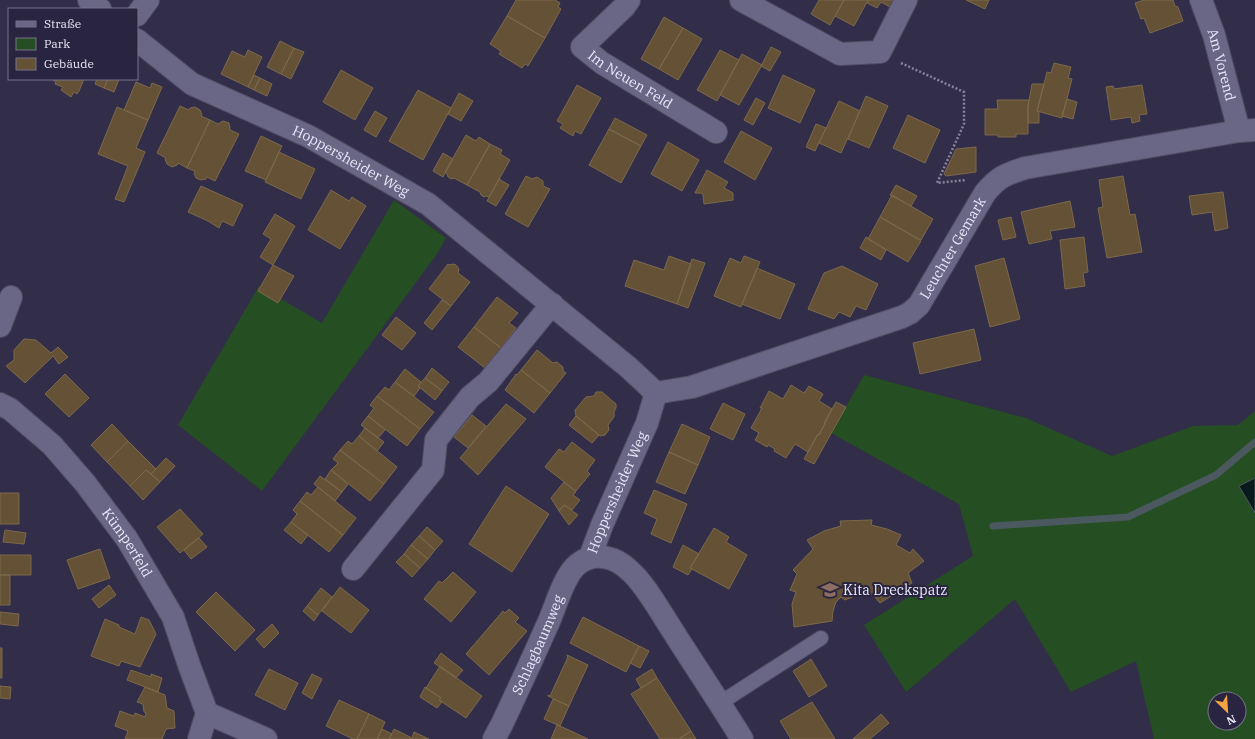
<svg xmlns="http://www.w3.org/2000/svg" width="1255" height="739" font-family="'IBM Plex Serif',serif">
<rect width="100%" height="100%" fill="#322e4a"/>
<!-- green -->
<path fill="#254e22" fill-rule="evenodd" d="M394,200L446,238L437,254L262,491L178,425L259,286L322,323Z
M864,375L1026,418L1112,456L1193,426L1238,425L1255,411V478L1239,486L1255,513V739H1154L1136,661L1071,692L1015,599L906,692L864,625L973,556L959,504L831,433ZM1215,699H1239V723H1215Z"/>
<!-- water -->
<path fill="#091a1d" stroke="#4c585f" d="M1255,478V513L1239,486Z"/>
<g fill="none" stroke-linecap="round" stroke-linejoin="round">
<!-- stream -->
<path stroke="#4c585f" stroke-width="7" d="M993,526L1128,517L1216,475L1255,442"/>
</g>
<!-- building -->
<path fill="#655236" stroke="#7c694b" d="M516,0H555L560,3L558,7L561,9L545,38L507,16Z
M819,0H844L830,25L811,14Z
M844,0H868L854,26L835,16Z
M869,0H898L890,7L881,2L877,8L867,3Z
M966,0H989L985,9Z
M1144,0H1173L1175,6L1178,7L1183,21L1150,33L1144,18L1141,19L1135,3Z
M507,16L545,38L528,66L525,64L522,68L499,54L501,51L490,44Z
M664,17L683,28L659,69L641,59Z
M683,28L702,39L678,80L659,69Z
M280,41L294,48L281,74L267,67Z
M771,47L781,52L770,71L761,66Z
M294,48L304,52L291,79L281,74Z
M248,50L262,57L248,87L221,74L232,51L245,57Z
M720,50L739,60L717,101L697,90Z
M742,54L762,65L739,105L720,95Z
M1054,63L1071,67L1068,78L1072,79L1062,118L1037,111L1047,72L1051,73Z
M341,70L373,88L355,120L323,102Z
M254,75L260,78L254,90L248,87Z
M783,75L815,90L800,123L768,108Z
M260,78L272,84L267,96L254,90Z
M52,79H84L79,91L77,94L74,92L71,97L61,90L63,87L55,84L56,82Z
M97,79H108L104,88L95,84Z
M108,79H119L114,92L104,88Z
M136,82L150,88L152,83L162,87L148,120L124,110Z
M1032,84H1044L1037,111L1039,112V123H1028V107Z
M577,85L601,98L581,134L575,131L573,136L560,128L563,124L557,121Z
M1142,85L1147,114L1139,115L1140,121L1132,123L1131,117L1111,120L1106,87L1113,86L1114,89Z
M418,90L451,108L423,160L389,141Z
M459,93L473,101L461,121L448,114Z
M866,96L888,106L869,148L848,139Z
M756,98L765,103L753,125L744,120Z
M1067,99L1077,102L1073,119L1062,116Z
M997,100H1029L1028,107V134H1016V137H998V135H985V109H998Z
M839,101L860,111L841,153L819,143Z
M180,106L189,110L190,108L195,107L200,110L202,115L201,116L210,120L187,168L178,163L177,165L172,167L167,164L165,159L166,158L157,153Z
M117,107L148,120L136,148L145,152L124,202L115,199L128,166L98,154Z
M375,111L387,118L376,137L364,130Z
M908,115L940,130L925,163L893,148Z
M615,118L647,135L641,146L609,129Z
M210,120L218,124L223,121L229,123L230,128V130L239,134L215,181L207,177L206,179L201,180L196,178L194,173L195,171L187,168Z
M816,124L826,128L815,151L806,147Z
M609,129L641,146L621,183L589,165Z
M741,131L772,148L755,180L724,162Z
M466,135L476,141L479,137L490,144L467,185L454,178L451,179L448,177L447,174L445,172Z
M261,136L282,146L266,180L245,171Z
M668,142L699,160L682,191L651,174Z
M490,144L502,150L500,154L510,160L489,197L486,196L484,197L481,195L480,192L467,185Z
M976,147V172L946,176L944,174L956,149Z
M279,152L315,169L301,199L265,182Z
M443,153L453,159L443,177L433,171Z
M707,170L728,182L724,188L733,193V200L704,204L703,195L701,193H695Z
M526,176L532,179L537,177L543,181V186L550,189L528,227L505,214Z
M1123,176L1130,215L1135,214L1142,252L1107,258L1098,208L1103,207L1099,180Z
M499,179L509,185L496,206L487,201Z
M896,185L917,196L911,206L890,195Z
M201,186L243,205L233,226L222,221L219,228L208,221L188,212Z
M331,190L349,201L352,197L366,206L340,249L308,230Z
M1223,192L1228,228L1215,231L1212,212L1192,215L1189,196Z
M892,195L933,219L921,240L880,217Z
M1070,201L1075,227L1050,231L1052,239L1029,244L1021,212Z
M275,214L295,226L273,265L260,257L271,239L263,234Z
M880,217L921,241L908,262L868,239Z
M1011,217L1016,237L1003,240L998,220Z
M866,237L886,250L881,260L860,248Z
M1084,237L1088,272L1083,273L1085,286L1065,289L1060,240Z
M669,256L691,264L677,304L625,286L634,260L664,270Z
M744,256L760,262L741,307L714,296L730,258L741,263Z
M1004,258L1020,319L990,327L975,266Z
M692,259L705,263L688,308L677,304Z
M448,264L449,265L453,264L456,265L459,269L458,273L470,282L451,306L429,289Z
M273,265L294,276L278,303L258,291Z
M842,266L878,284L866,310L856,306L850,317L839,312L834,319L808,309L824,273Z
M757,268L795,284L780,319L742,304Z
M497,297L518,313L509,323L516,328L501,348L474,327Z
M442,300L451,306L432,330L424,323Z
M396,317L416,333L402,350L382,335Z
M474,327L501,348L485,368L458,347Z
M974,329L981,360L920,374L913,343Z
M24,339L36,340L51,353L58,347L68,357L59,364L53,356L25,383L6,366L14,360V350Z
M537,350L553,363L557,362L563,367V371L566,373L550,393L521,370Z
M432,368L449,382L442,391L425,378Z
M405,369L421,382L418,386L420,388L414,396L395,382Z
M521,370L550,393L534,413L505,390L516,374L517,375Z
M65,374L89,398L69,417L45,394Z
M425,378L442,391L435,400L418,386Z
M395,382L434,412L420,429L377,396L385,387L389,390Z
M791,385L804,393L809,386L823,394L819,401L832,409L819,435L818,434L808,452L795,444L786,458L774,451L775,449L768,445L767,447L755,440L759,433L751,428L762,408H760L769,391L783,399Z
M596,392H602L616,404V408L614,412V417L608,425L609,430L605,435L600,436L576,416L575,410L586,397L594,396Z
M377,396L420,429L407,446L368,416L374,408L370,405Z
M836,402L846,407L814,464L804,459L818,434L819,435L825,424L824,423Z
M723,403L745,414L733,440L710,429Z
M506,404L526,419L478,475L460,458Z
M472,415L486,426L468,448L454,437Z
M368,416L385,430L378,438L361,425Z
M576,416L599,435L592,443L569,425Z
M112,424L128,441L107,462L91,445Z
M682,424L710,437L698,465L669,452Z
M365,428L384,442L377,451L359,436Z
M359,436L397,467L384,484L340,450L348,441L352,444Z
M128,441L156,469L151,474L146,470L130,486L107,462Z
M572,442L595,460L587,471L590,474L576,491L545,467L559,449L564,452Z
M340,450L384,484L370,501L331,470L338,463L333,459Z
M669,452L698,465L685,494L656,482Z
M166,458L175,466L160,482L151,474Z
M146,470L160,482L143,500L130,486Z
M331,470L348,484L342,492L325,479Z
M320,476L342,492L335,501L314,484Z
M564,482L576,492L573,495L580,500L572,510L564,505L559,511L551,498Z
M506,486L549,514L512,572L469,544Z
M318,487L356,518L343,535L300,501L307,492L311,495Z
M654,490L687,504L671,543L651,534L657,519L644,513Z
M0,493H19V524H0Z
M300,501L343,535L329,552L291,522L297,514L293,510Z
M564,505L578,515L569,525L559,511Z
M180,509L203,534L180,553L157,527Z
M872,520L871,525L887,529L901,535L896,545L910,553L913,549L924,561L908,573L912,583L880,603L874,596L867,592L856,590L857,595L845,600L841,597L836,602L833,611L832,621L794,627L792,604L796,592L790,590L797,574L793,570L813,549L807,540L824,531L841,526L840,521Z
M291,522L308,535L301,544L284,530Z
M427,527L443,541L435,550L419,536Z
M714,528L729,537L726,542L747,555L729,589L690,568Z
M5,530L26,533L24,544L3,542Z
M419,536L435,550L428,559L411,545Z
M199,538L207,547L191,559L184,550Z
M411,545L428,559L420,568L404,554Z
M683,545L699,554L690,568L692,569L688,575L673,567Z
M100,549L110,578L78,589L67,560Z
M404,554L420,568L412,577L396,562Z
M0,555H31V575H0Z
M453,572L476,592L451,622L424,599L439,581L442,583Z
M0,575H10V605H0Z
M109,585L116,595L99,608L92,599Z
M340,587L369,610L351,633L322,611Z
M321,588L332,597L318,615L307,606Z
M216,592L255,630L235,651L196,612Z
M307,606L318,615L314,621L303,611Z
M509,609L519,618L515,622L527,631L489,675L466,654L503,611L505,613Z
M0,612L19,614L18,626L0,624Z
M141,617L149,620L156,634L140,667L121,661L119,666L91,656L105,619L119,625V627L135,634Z
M583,617L639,646L626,672L570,643Z
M272,624L279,633L264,648L256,639Z
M639,646L649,651L640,668L630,663Z
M0,648H2V678H0Z
M441,653L463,670L456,678L434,663Z
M567,655L588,665L569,706L548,696V695L550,696L568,657L567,656Z
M811,659L827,686L809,697L793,671Z
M440,666L482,696L466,718L439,700L441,698L426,688Z
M269,669L298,683L285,710L255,695Z
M652,669L657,678L641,688L636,679Z
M131,670L151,677V674L162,678L158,692L127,680Z
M312,674L322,679L312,699L302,693Z
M657,678L691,731L679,739H660L631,694Z
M0,686L11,687L10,699L0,698Z
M145,687L165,695L167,708L174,711L175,728L166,729L162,739H125L128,731L115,726L120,711L134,716L135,713L145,717L146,713L144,712L143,704L137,702Z
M425,687L441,698L439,700L442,702L437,708L420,697Z
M553,699L569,706L560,726L544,719Z
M339,700L369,714L357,739H353L326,726Z
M812,702L835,739H791L780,721Z
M369,714L385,722L377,739H357Z
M881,714L889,723L870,739H853Z
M557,725L560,726L588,739H551Z
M382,729L392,734L389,739H377Z
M394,729L412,738L414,732L429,739H389Z
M691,731L696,739H679Z"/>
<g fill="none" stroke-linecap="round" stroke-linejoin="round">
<!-- lane casing -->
<g stroke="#514c64" stroke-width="16">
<path id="lane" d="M720,703L821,638"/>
</g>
<!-- street casing -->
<g stroke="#514c64" stroke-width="24">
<g id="street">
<path d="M89,0L100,9"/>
<path id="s1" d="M629,0L624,7L582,47L602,63L716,132"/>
<path d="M741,0L840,54L880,52L906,0"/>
<path id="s2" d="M1201,0L1214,35L1239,131"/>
<path d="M137,15L148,0"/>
<path id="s3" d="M137,40L192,84L308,136L428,204L628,367L656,393"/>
<path d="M0,326L11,297"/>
<path id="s4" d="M656,393L692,387L902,317L910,313L919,305L985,193C998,177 1006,174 1025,168L1239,131L1255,130"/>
<path id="s5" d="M0,404L10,409L52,445L85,483L127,539L173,617L189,665L207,713L266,739"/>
<path id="s6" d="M590,557L602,525L647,423L656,393"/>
<path d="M353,569L433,470L436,440L470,397L488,382L552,304"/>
<path d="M199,739L207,713"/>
<path id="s7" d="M494,739L502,724C517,692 532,660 546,628C555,610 563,576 578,564C595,551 616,557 630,571C644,583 658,608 669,625C693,663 718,700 742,739"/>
</g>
</g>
<!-- path -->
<path stroke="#88849c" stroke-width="2.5" stroke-dasharray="2 2" stroke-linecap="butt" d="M901,63L964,92V124L937,183L966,180"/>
<!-- lane -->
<use href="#lane" stroke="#6a6686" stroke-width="14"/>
<!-- street -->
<use href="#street" stroke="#6a6686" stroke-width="22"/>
</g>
<!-- icons -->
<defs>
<g id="school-bare" transform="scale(1.38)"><path d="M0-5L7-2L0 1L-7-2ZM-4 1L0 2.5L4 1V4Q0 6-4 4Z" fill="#8d6e63" stroke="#29243f" stroke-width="2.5" paint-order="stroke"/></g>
</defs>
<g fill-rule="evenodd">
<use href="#school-bare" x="830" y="590"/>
</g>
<g text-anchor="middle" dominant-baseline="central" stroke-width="4" stroke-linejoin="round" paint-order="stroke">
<!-- street labels -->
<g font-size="14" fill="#e9e7f9" stroke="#29243f">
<text stroke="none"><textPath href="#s2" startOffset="68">Am Vorend</textPath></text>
<text stroke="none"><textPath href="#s1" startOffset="125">Im Neuen Feld</textPath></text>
<text stroke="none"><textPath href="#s3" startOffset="247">Hoppersheider Weg</textPath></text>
<text stroke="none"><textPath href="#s4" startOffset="345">Leuchter Gemark</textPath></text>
<text stroke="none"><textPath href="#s6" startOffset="70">Hoppersheider Weg</textPath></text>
<text stroke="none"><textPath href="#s5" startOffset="190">Kümperfeld</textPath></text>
<text stroke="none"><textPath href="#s7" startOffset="104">Schlagbaumweg</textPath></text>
</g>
<!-- poi labels -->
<g font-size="14" fill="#e9e7f9" stroke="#29243f" text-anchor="start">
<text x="843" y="590">Kita Dreckspatz</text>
</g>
</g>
<!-- legend -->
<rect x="8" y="8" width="130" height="72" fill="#29243f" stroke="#767289"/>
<rect x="16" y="21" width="20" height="6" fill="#6a6686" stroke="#767289"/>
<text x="44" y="28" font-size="12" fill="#e9e7f9">Straße</text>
<rect x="16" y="38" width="20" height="12" fill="#254e22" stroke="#767289"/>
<text x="44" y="48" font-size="12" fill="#e9e7f9">Park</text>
<rect x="16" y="58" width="20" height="12" fill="#655236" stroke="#767289"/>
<text x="44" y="68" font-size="12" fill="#e9e7f9">Gebäude</text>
<!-- north arrow -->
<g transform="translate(1227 711) rotate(155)"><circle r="19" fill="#29243f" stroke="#767289"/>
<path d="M0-3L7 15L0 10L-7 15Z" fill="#f3a442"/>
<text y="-6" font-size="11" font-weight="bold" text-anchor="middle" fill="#e9e7f9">N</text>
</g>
</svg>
